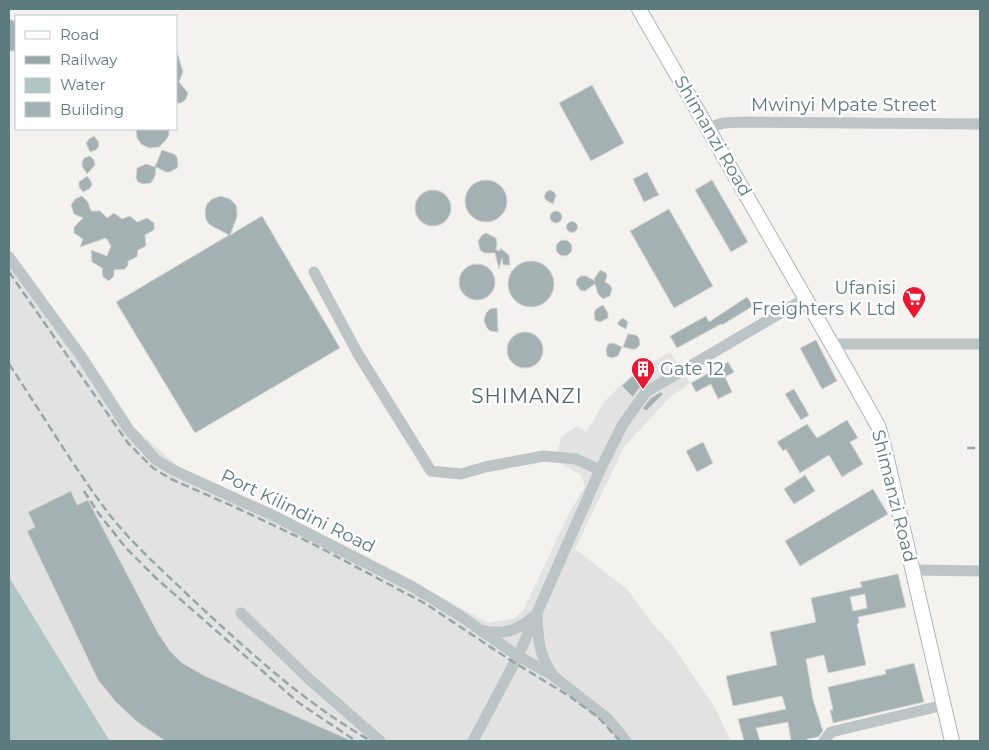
<svg xmlns="http://www.w3.org/2000/svg" width="989" height="750" font-family="Montserrat,sans-serif">
<rect width="100%" height="100%" fill="#f4f2ef"/>
<!-- built -->
<path fill="#e1e2e1" d="M9,251L125,420L178,466L445,599L488,623L515,618L524,609L568,515L585,486L581,475L556,461L561,437L577,426L586,432L605,401L627,379L670,352L690,383L669,398L624,447L575,549L627,589L653,624L673,646L714,706L731,741H103L9,586Z"/>
<!-- water -->
<path fill="#b1c6c4" d="M9,577L109,740L112,741H9Z"/>
<!-- building -->
<path fill="#a3b1b2" stroke="#d5d4d2" fill-rule="evenodd" d="M9,19L16,22V51H9Z
M178,55L183,72L179,82L188,93L186,99L181,103H176V56Z
M592,85L624,143L591,161L559,103Z
M136,129H169V135L166,140L159,147L149,148L141,144L137,138Z
M94,136L98,141L99,146L96,150L90,152L86,143L89,139Z
M162,150L174,154L177,157L178,165L177,168L170,172H166L156,167L155,176L151,183L143,184L138,182L136,178L137,168L146,164L155,167Z
M90,156L94,160L95,165L87,174L82,166V162L84,158Z
M647,172L659,195L644,202L633,179Z
M87,176L91,181L92,185L89,189L83,192L79,187V182Z
M712,180L748,242L731,252L695,190Z
M465 201a21 21 0 1 1 42 0a21 21 0 1 1-42 0Z
M415 208a18 18 0 1 1 36 0a18 18 0 1 1-36 0Z
M550,190L554,192L556,195L553,204L546,200L544,197L546,192Z
M82,196L88,202L91,211H100L107,218L114,213L122,219L130,216L137,222L147,218L154,223V230L145,235L146,246L138,250L137,257L128,261V265L125,269L114,270V276L109,281L103,277L102,268L92,262L91,250L107,256L111,246L106,238L80,247L83,239L74,233V227L83,218L74,214L71,205L75,199Z
M221,196L230,199L236,205L237,211V217L230,235L262,216L340,348L195,433L116,302L229,235L210,225L206,220L205,210L207,204L212,199Z
M669,209L713,286L674,308L630,231Z
M550 217a6 6 0 1 1 12 0a6 6 0 1 1-12 0Z
M566.5 227a5.5 5.5 0 1 1 11 0a5.5 5.5 0 1 1-11 0Z
M486,233L496,238L497,244L496,250L500,251V248L509,255L510,265H503L502,258L499,269L495,253H484L480,250L478,241L482,235Z
M556 248a8 8 0 1 1 16 0a8 8 0 1 1-16 0Z
M508 284a23 23 0 1 1 46 0a23 23 0 1 1-46 0Z
M459 282a18 18 0 1 1 36 0a18 18 0 1 1-36 0Z
M600,270L606,273L607,276L605,282L610,285L612,289L610,296L603,299L598,294L595,284L585,291L580,290L576,284L577,279L581,276H586L595,281L594,279Z
M747,297L753,306L722,325L721,324L677,348L670,336L706,316L709,322Z
M603,305L608,313V318L600,322L595,320L594,313L596,309Z
M497,308L498,332L490,331L487,328L484,321L486,313L490,309Z
M623,318L628,322L626,329L618,325V322Z
M507 350a18 18 0 1 1 36 0a18 18 0 1 1-36 0Z
M628,334L636,335L639,338L640,345L636,349H631L623,347Z
M816,340L837,381L822,389L800,348Z
M613,343L622,347L618,356L612,358L607,356L606,349L608,344Z
M728,362L734,372L725,377L732,392L718,399L711,384L696,392L691,383Z
M640,369L651,381L640,387L633,397L622,386Z
M794,389L809,415L801,420L785,394Z
M661,392L663,394L646,411L643,408L651,398Z
M847,420L858,438L850,442L863,464L842,477L829,455L800,473L786,449L783,451L777,442L807,424L817,438Z
M703,442L713,463L697,472L686,451Z
M805,475L815,491L794,504L784,489Z
M873,489L888,514L800,566L785,541Z
M71,491L77,505L88,500L158,633L170,651L182,663L205,676L352,741H165L136,721L115,701L98,680L27,531L35,527L28,512Z
M898,574L906,607L858,617L859,623L857,624L866,665L828,673L824,655L806,659L813,700L823,731L818,737L807,739V741H791L788,722L756,728L760,741H744L738,719L786,709L782,696L733,706L726,676L777,665L770,632L816,622L811,598L862,587L860,582ZM865,594L867,608L853,611L850,597Z
M914,663L924,702L833,723L830,710H833L828,687L886,674L885,670Z"/>
<g fill="none" stroke-linecap="round" stroke-linejoin="round">
<!-- major casing -->
<g stroke="#adb6b7" stroke-width="16">
<path id="major" d="M639,9L853,381L878,426L884,446L952,741"/>
</g>
<!-- minor -->
<path stroke="#bcc4c5" stroke-width="11" d="M708,128L723,123L743,122L980,124
M9,257L81,356L129,430L156,460L175,471L272,515L413,587L459,615L518,656L552,675L608,719L626,741
M314,272L358,354L431,471L461,474L485,467L544,456L576,459L600,470
M832,344H980
M914,570L980,571
M241,613L309,679L380,741
M537,616C538,639 539,654 552,674
M484,631C505,635 518,630 533,617
M473,741L518,656L600,470L623,424L646,392L806,298
M824,741L831,732L944,705"/>
<!-- major -->
<use href="#major" stroke="#fff" stroke-width="14"/>
<!-- rail -->
<path stroke="#99a6a8" stroke-width="2.5" stroke-dasharray="8 4" stroke-linecap="butt" d="M9,272L128,443L153,468L171,479L239,509L313,544L426,604L507,658L569,696L598,717L620,741
M9,364C41,412 71,463 106,510C130,542 161,569 190,597C246,649 304,703 371,741
M967,448H980
M84,491L99,514L126,548L157,579L299,703L356,741"/>
</g>
<!-- icons -->
<defs>
<g id="supermarket-pin" transform="scale(1.25)"><path d="M0 17L-7.5 6A9.5 9.5 0 1 1 7.5 6Z" fill="#ee152f" stroke="#fff"/><path d="M-6-5.5h2.5l.6 2H6L4.5 2H-2.5L-4.4-4H-6ZM-1.5 3.2a1.3 1.3 0 1 0 .1 0ZM3 3.2a1.3 1.3 0 1 0 .1 0Z" fill="#fff"/></g>
<g id="building-pin" transform="scale(1.25)"><path d="M0 17L-7.5 6A9.5 9.5 0 1 1 7.5 6Z" fill="#ee152f" stroke="#fff"/><path d="M-4-6H4V6H1V3H-1V6H-4ZM-2.5-4.3h1.7v1.8h-1.7ZM.8-4.3h1.7v1.8H.8ZM-2.5-1h1.7V.8h-1.7ZM.8-1h1.7V.8H.8Z" fill="#fff"/></g>
</defs>
<g fill-rule="evenodd">
<use href="#supermarket-pin" x="914" y="298"/>
<use href="#building-pin" x="643" y="369"/>
</g>
<g text-anchor="middle" dominant-baseline="central" stroke-width="5" stroke-linejoin="round" paint-order="stroke">
<!-- street labels -->
<g font-size="18" fill="#5d7a7c" stroke="#fff">
<text x="844" y="105">Mwinyi Mpate Street</text>
<text transform="translate(713 136) rotate(60)">Shimanzi Road</text>
<text transform="translate(894 496) rotate(76)">Shimanzi Road</text>
<text transform="translate(298 511) rotate(26)">Port Kilindini Road</text>
</g>
<!-- poi labels -->
<g font-size="18" fill="#5d7a7c" stroke="#fff" text-anchor="end">
<text x="896" y="288">Ufanisi<tspan x="896" dy="21">Freighters K Ltd</tspan></text>
<text x="660" y="369" text-anchor="start">Gate 12</text>
</g>
<!-- quarter labels -->
<g font-size="20" letter-spacing="1" fill="#4f6567" stroke="#fff">
<text x="527" y="396">SHIMANZI</text>
</g>
</g>
<!-- border -->
<rect width="989" height="750" fill="none" stroke="#5d7a7c" stroke-width="20"/>
<!-- legend -->
<rect x="15" y="15" width="162" height="115" fill="#ffffff" stroke="#becacb"/>
<rect x="25" y="31" width="25" height="8" fill="#ffffff" stroke="#becacb"/>
<text x="60" y="40" font-size="15" fill="#5d7a7c">Road</text>
<rect x="25" y="56" width="25" height="8" fill="#99a6a8" stroke="#becacb"/>
<text x="60" y="65" font-size="15" fill="#5d7a7c">Railway</text>
<rect x="25" y="78" width="25" height="15" fill="#b1c6c4" stroke="#becacb"/>
<text x="60" y="90" font-size="15" fill="#5d7a7c">Water</text>
<rect x="25" y="102" width="25" height="15" fill="#a3b1b2" stroke="#becacb"/>
<text x="60" y="115" font-size="15" fill="#5d7a7c">Building</text>
</svg>
